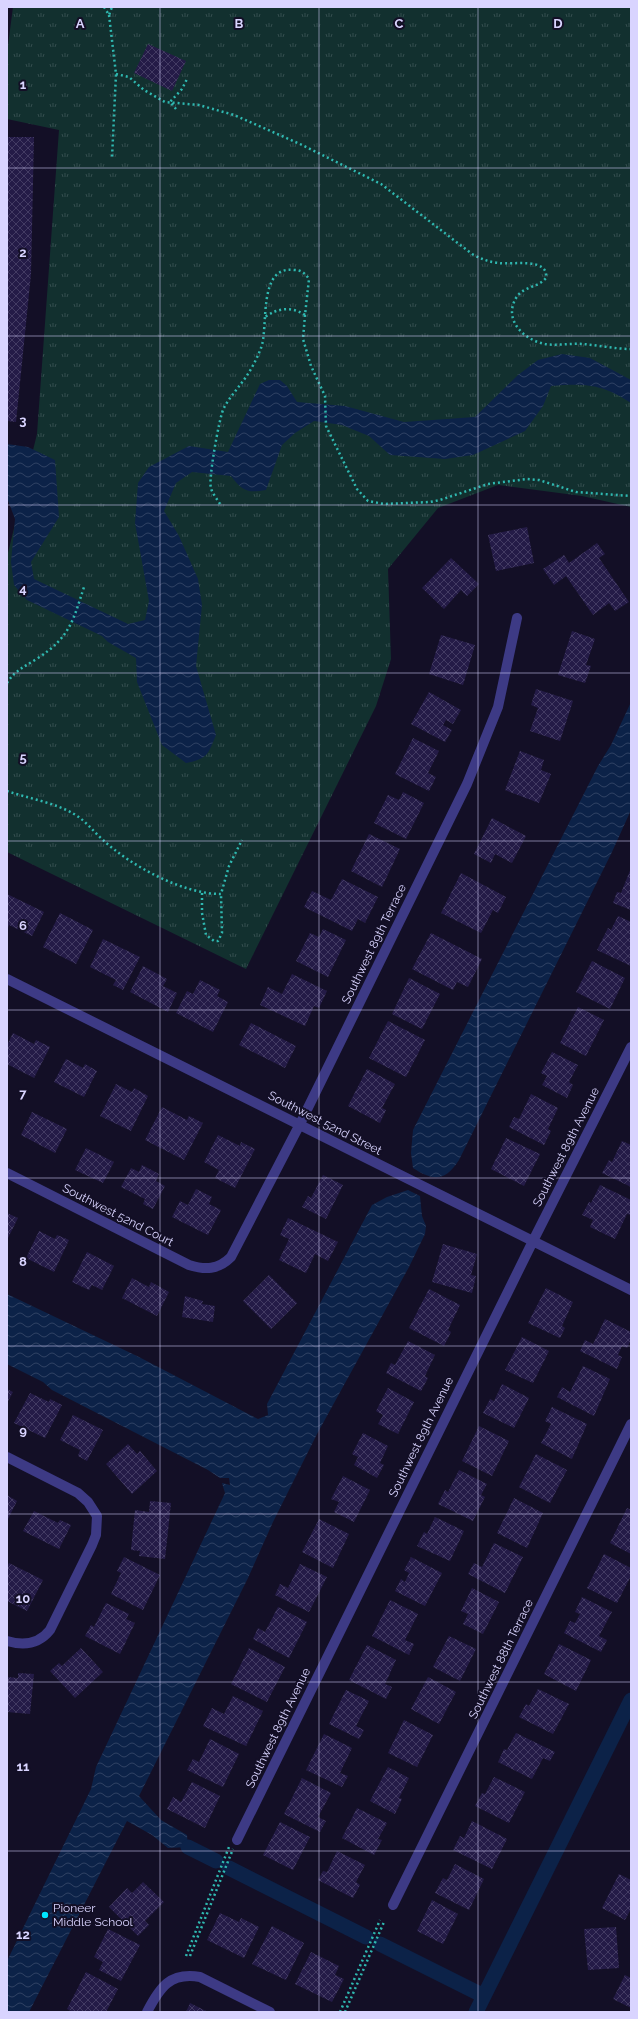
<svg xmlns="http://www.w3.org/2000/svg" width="638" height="2019" font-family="Raleway,sans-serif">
<defs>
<pattern id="grass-tufts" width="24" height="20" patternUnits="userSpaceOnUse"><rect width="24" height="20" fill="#12302f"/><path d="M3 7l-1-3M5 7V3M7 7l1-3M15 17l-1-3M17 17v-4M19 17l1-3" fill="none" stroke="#344d4e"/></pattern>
<pattern id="water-waves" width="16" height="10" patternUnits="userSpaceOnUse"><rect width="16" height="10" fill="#0c2248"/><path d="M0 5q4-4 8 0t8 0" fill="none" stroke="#2f4163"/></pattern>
<pattern id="building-cross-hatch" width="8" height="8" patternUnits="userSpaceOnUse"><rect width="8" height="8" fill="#241b47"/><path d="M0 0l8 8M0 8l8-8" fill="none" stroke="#433b63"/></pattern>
</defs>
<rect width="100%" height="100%" fill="#130f26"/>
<!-- grass -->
<path fill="url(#grass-tufts)" d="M13,7H631V507L582,496L498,485L438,508L388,569L391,659L376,706L246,969L7,852V557L37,434L59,130L7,119V53Z"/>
<!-- water -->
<path fill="url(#water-waves)" d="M562,354L590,358L631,380V403C602,384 586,383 551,386L543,406L525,431L473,455L445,459L390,455L369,436L342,425L314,421L295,433L282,445L266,490C248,493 243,492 231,476L192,472L176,483L164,511L179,536L198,579L202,605L196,666L216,735C208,754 208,759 186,763L162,745L137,682L136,658L108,642L102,636L27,600L14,585L11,562L15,519L7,498V444L28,447L55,460L59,517L31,562L34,579L128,624L145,620L149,601L135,523L138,483L149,467L189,446L228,452L260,384L269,380H280L287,386L297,402L345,406L404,422L475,417L518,375L538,360Z
M631,702V810L612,852L459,1160C445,1182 433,1181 413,1168L411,1153L413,1130L598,766L611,745Z
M408,1190L420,1196L422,1216L426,1226L425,1234L409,1267L317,1434L273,1522L248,1578L139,1796L161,1820L187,1835L188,1847L168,1848L152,1835L127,1821L29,2012H7V1961L91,1789L96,1767L225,1493L222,1483L230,1485L229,1478H220L208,1470L52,1390L43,1382L7,1364V1294L139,1357L258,1419L268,1415L267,1404L372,1205L387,1197Z"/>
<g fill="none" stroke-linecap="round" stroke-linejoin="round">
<!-- canal -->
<path stroke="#0c2248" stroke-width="15" d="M188,1847L216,1861
M229,1868L366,1937
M380,1944L484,1996
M476,2012L631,1700"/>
</g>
<!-- building -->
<path fill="url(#building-cross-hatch)" d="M148,44L186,61L172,91L134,73Z
M7,137H34L31,274L16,422L7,421Z
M527,527L534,563L496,571L488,535Z
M597,543L605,554L599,558L629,602L615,611L609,603L593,615L566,576L554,585L543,569L564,555L569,563Z
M451,558L479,584L467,596L461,590L444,609L422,588Z
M572,631L595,639L586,665L591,666L585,683L558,675Z
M441,635L475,645L463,685L429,674Z
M536,689L573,701L560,741L530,731L538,708L531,705Z
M429,692L461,710L453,724L446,720L443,725L452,730L445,742L411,724Z
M413,738L439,751L428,773L436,777L429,791L395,774Z
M520,751L544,760L541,770L551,774L539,803L505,790Z
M403,792L424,803L406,839L374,823L388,795L399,800Z
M492,818L526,836L512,863L495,854L491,863L474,854Z
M369,834L400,849L382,887L351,871Z
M631,868V910L613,903L617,892L621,893Z
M461,873L506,897L498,913L493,910L481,933L441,913Z
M342,879L378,897L365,923L358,919L352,931L304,907L312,891L331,900Z
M7,894L44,912L32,936L9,925L7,930Z
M60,913L93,930L76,964L43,947Z
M618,916L631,922V966L597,950L608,928L611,930Z
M323,929L346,940L328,977L296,961L310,933L319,937Z
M431,933L482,959L468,987L457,982L453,990L412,969Z
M103,939L140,957L123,990L113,985L116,980L90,967Z
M592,961L625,978L610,1009L576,992Z
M143,966L167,979L163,986L177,993L168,1012L130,992Z
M292,974L327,991L319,1008L314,1006L305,1026L260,1005L268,987L282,994Z
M409,978L440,994L422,1029L392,1014Z
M200,980L220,990L217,996L228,1002L213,1032L176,1013L187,991L193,994Z
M578,1007L604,1020L586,1056L560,1043Z
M388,1021L425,1040L406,1077L369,1058Z
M251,1023L296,1046L285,1068L239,1045Z
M13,1033L34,1044L36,1040L50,1047L34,1078L7,1064V1045Z
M552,1052L578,1065L569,1082L573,1085L567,1098L542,1085L547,1076L541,1073Z
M66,1059L83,1068L85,1064L97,1071L84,1097L54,1082Z
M367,1069L395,1084L382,1108L386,1110L380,1123L348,1106Z
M116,1084L132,1092L134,1088L148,1096L131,1131L100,1116Z
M531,1094L558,1108L548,1129L551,1131L544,1145L509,1127L514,1117L519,1119Z
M162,1107L187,1120L189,1116L203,1123L184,1160L145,1140Z
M32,1112L67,1129L55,1153L21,1135Z
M218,1135L240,1146L241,1142L255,1149L235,1188L215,1178L219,1170L204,1162Z
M506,1138L540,1154L524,1186L491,1169Z
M622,1141L631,1145V1187L602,1173L609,1160L612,1162Z
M86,1148L114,1162L103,1183L75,1170Z
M142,1165L159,1174L156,1181L165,1186L153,1209L143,1204L145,1199L121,1187L131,1168L139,1172Z
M323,1175L343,1185L326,1219L302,1207L308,1196L311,1198Z
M600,1185L631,1200V1215L627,1214L615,1239L590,1227L593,1220L582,1215L589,1202L591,1203Z
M196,1189L212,1197L209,1204L221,1210L208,1235L172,1217L180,1201L188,1205Z
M7,1213L18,1218L7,1240Z
M288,1218L338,1242L328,1261L315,1254L306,1273L279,1260L289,1239L280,1235Z
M39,1231L55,1239L57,1235L69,1240L54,1272L26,1258Z
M443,1244L477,1254L471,1275L476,1276L472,1293L432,1282Z
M87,1252L114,1266L102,1290L92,1285L89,1290L72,1282Z
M269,1275L297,1303L271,1329L243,1301Z
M132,1278L149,1287L151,1282L169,1292L157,1316L122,1298Z
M546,1288L573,1302L562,1326L565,1328L560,1338L528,1323Z
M429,1289L460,1305L448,1330L451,1332L444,1346L409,1328Z
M185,1296L203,1301L202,1304L215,1306L213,1322L182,1317Z
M605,1319L631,1332V1340L627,1348L622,1346L618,1355L622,1357L617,1369L580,1351L585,1340L593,1344Z
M522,1337L549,1351L533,1383L505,1370Z
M408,1341L435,1355L425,1376L428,1378L421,1391L386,1373L391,1363L395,1365Z
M583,1366L610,1379L594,1416L557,1397L562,1387L570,1392Z
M502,1384L529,1398L514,1428L483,1413L490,1399L494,1401Z
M388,1388L414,1402L398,1434L378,1424L383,1415L376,1411Z
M7,1389L13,1392L7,1403Z
M30,1393L49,1402L50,1399L62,1405L45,1438L14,1423Z
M552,1407L587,1424L572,1459L541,1443L551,1424L545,1421Z
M73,1415L103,1430L87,1461L78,1456L80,1450L60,1440Z
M479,1426L509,1441L492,1476L462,1461Z
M363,1433L388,1446L380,1463L384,1465L377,1478L354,1465L358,1457L352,1454Z
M128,1444L137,1454L140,1451L157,1471L132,1494L106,1464Z
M536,1454L567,1470L550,1503L519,1487Z
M459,1470L487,1484L481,1495L485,1497L473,1521L438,1504L445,1490L448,1492Z
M343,1476L370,1490L354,1522L334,1512L339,1502L331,1499Z
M7,1495L17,1501L7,1521Z
M514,1498L543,1513L527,1548L497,1533Z
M150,1501L171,1503L165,1559L139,1556L140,1551L131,1550L135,1510L149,1512Z
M627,1508L631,1510V1554L610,1543Z
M34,1511L58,1523L60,1520L71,1525L59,1549L23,1531Z
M435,1517L464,1531L450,1561L417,1546L424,1532L427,1534Z
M319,1519L349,1534L333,1568L302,1552Z
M494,1543L523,1557L505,1593L468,1574L474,1563L482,1567Z
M604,1554L631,1568V1576L617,1603L587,1588Z
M124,1557L160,1575L143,1610L111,1594L121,1573L117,1571Z
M411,1557L442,1573L425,1606L395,1591L401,1579L405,1582L409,1573L404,1570Z
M9,1563L43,1580L27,1611L7,1601V1567Z
M300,1564L327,1577L309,1612L275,1595L280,1584L288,1588Z
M472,1588L499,1602L483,1634L463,1624L468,1614L461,1611Z
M582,1597L612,1612L599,1636L607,1640L601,1652L564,1633L570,1621L575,1623L580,1614L575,1612Z
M390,1600L418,1614L405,1640L414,1644L409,1655L372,1636Z
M106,1603L129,1614L126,1619L135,1623L120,1654L85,1636L91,1625L94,1627Z
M278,1607L307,1622L289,1658L253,1639L258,1628L265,1632Z
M449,1636L476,1649L460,1681L433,1667Z
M559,1644L591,1660L576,1691L544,1674Z
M367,1645L396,1660L385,1684L392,1687L386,1699L349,1680Z
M81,1648L103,1672L75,1698L50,1671L59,1663L62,1666Z
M249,1648L285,1667L267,1702L231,1684Z
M18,1673L34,1674L30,1714L7,1712V1677L18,1678Z
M428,1677L456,1692L439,1724L411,1709Z
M538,1689L569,1704L553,1734L519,1717L526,1704L529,1706Z
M346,1690L369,1701L356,1726L364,1730L359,1739L329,1724Z
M233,1696L263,1711L246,1746L203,1726L212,1708L224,1714Z
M404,1720L433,1735L417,1767L388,1753Z
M516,1733L555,1752L550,1761L543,1758L532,1779L498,1762L504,1749L507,1750Z
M324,1734L352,1748L340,1773L348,1776L342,1787L306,1770Z
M210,1739L239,1754L223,1787L187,1770L193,1759L199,1762Z
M388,1767L409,1778L399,1798L402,1799L395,1814L370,1801Z
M494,1777L525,1792L509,1823L475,1806L482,1793L485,1794Z
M302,1778L331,1793L318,1817L326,1821L320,1832L284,1814Z
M192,1782L220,1796L205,1828L167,1809L173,1797L181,1802Z
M357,1808L387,1823L378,1839L382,1840L374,1855L342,1838Z
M472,1821L507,1839L492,1869L453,1850L460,1836L464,1838Z
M280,1822L310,1837L293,1870L263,1855Z
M337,1851L365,1865L356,1882L360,1885L353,1898L318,1880L323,1871L327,1872Z
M455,1864L484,1879L469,1910L435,1893L443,1878L447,1880Z
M619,1874L631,1880V1909L625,1920L602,1908Z
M143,1882L164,1902L145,1921L149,1925L138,1936L109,1907L127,1888L132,1893Z
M432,1900L458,1914L443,1944L417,1931Z
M220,1913L239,1922L241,1918L259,1927L244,1958L207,1940Z
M272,1926L304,1943L286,1980L252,1964Z
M616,1927L619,1968L588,1970L584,1929Z
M108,1929L140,1945L121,1981L99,1970L103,1962L94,1957Z
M311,1952L339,1966L335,1975L344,1979L332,2002L295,1984Z
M86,1972L118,1989L106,2012H73L67,2009Z
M625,1975L631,1978V2008L613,1999Z
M190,2003L208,2012H186Z"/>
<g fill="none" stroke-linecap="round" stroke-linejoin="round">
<!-- path -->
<path stroke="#2fb8b0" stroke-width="2.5" stroke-dasharray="2 3" stroke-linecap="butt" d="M104,7L109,15L112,7
M109,15L116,74L112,158
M116,74L129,77L144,90L165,102L199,105L234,115L300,144L381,184L472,254C481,259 489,262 499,263C512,265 549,257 546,278C538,288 523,286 516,298C503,320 524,340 545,344C557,346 570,343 582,344C598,345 615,349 631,349
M176,109L170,102L182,89L187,79
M305,315L303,339L311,366L325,396L326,426L357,489L368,501L384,504L430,502L440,500L488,484L527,479L539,480L576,492L631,496
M220,504C217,499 212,493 211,488C208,480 219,420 223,410C227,401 234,393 240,385C249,374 256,361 261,348C269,328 257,265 294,270C301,270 305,273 309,279L305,315C291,306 278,308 265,317
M7,683C15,670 26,666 38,658C70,637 73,621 84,587
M7,791C27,798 56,803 74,814C86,821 93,831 103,840C131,866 183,894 221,894L229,866L242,840
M202,893V913L206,935L214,941H218L222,933L221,894
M186,1956L229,1847
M190,1956L233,1849
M340,2012L380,1920
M345,2012L384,1922"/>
<!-- minor -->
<path stroke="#3d3a85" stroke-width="10" d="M7,979L631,1290
M7,1173L189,1265C205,1270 218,1270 231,1257L300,1124L467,784L498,707L517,618
M7,1457L78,1493L88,1502L97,1516L96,1535L92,1545L50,1630C39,1644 24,1646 7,1641
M237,1840L533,1241L631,1047
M393,1905L631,1424
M147,2012C160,1987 170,1972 200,1977L270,2012"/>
</g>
<!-- grid -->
<path fill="none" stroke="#d9d4ff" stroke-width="1" stroke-opacity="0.55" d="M160,7V2012M319,7V2012M478,7V2012M7,168H631M7,336H631M7,505H631M7,673H631M7,841H631M7,1010H631M7,1178H631M7,1346H631M7,1514H631M7,1682H631M7,1851H631"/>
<!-- markers -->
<circle fill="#00e5ff" stroke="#130f26" stroke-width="1.5" cx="45" cy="1915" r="4"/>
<g text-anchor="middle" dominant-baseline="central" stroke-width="4" stroke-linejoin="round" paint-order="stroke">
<!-- street labels -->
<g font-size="12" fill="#d9d4ff" stroke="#130f26">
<text transform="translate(374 944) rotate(-64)">Southwest 89th Terrace</text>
<text transform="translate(325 1123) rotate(27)">Southwest 52nd Street</text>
<text transform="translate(566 1147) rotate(-63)">Southwest 89th Avenue</text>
<text transform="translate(118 1215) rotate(27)">Southwest 52nd Court</text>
<text transform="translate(421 1437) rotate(-64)">Southwest 89th Avenue</text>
<text transform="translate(501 1659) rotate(-64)">Southwest 88th Terrace</text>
<text transform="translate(278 1728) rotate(-64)">Southwest 89th Avenue</text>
</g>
<!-- poi labels -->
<g font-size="12" fill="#d9d4ff" stroke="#130f26" text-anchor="start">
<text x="53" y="1908">Pioneer<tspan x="53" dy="14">Middle School</tspan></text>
</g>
</g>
<g font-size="13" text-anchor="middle" font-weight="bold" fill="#d9d4ff" stroke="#130f26" stroke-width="4" stroke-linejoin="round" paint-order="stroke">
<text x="80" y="28">A</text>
<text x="239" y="28">B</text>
<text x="399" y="28">C</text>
<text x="558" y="28">D</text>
<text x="23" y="89">1</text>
<text x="23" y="257">2</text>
<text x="23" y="425">3</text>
<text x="23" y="593">4</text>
<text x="23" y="762">5</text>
<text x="23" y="930">6</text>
<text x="23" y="1098">7</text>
<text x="23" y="1266">8</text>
<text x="23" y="1435">9</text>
<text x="23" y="1603">10</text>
<text x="23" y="1771">11</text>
<text x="23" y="1939">12</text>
</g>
<!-- border -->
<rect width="638" height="2019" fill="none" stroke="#d9d4ff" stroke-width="16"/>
</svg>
